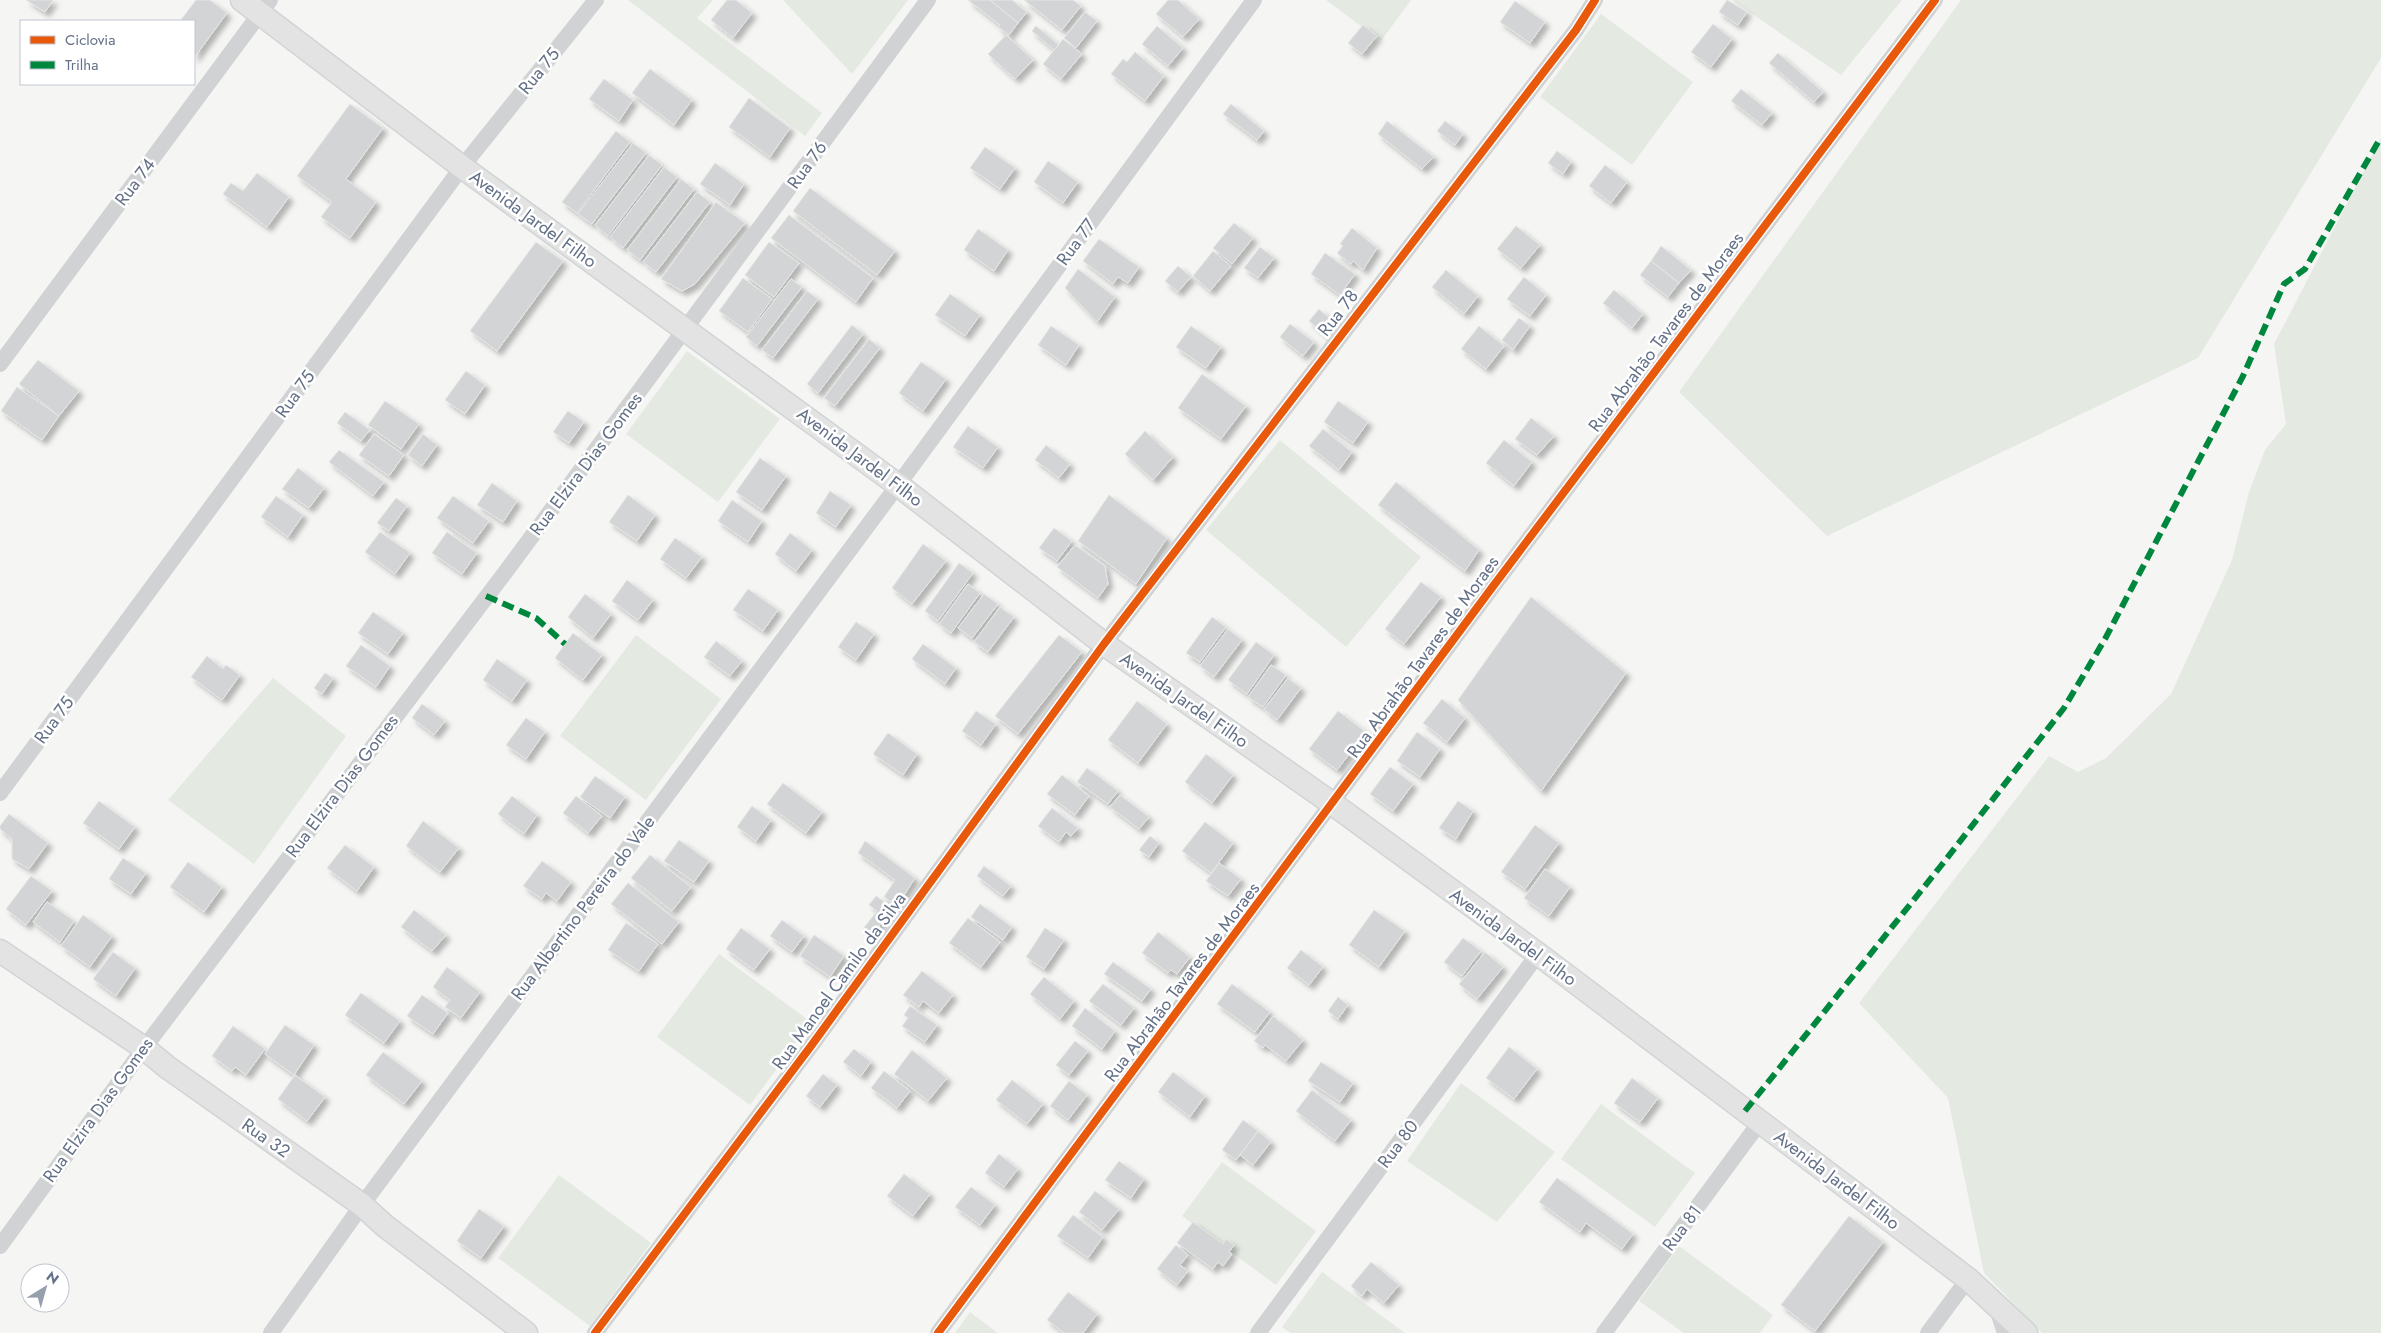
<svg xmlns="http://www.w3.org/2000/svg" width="2381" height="1333" font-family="Jost,sans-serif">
<defs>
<filter id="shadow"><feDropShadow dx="4.5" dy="4.5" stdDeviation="2.5" flood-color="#0004"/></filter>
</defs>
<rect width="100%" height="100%" fill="#f5f6f4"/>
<!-- green -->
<path fill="#e4e9e2" d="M628,0H713L697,18L822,113L805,136Z
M783,0H908L852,74Z
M1326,0H1411L1381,41Z
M1732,0H1902L1841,75Z
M1961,0H2381V58L2198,358L1827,536L1679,392Z
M1601,14L1693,82L1632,165L1540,97Z
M2381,138V1333H2042L1984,1273L1948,1098L1859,1003L2049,756L2078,772L2106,758L2171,694L2232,560L2249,492L2265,450L2286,424L2274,344Z
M687,351L780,419L718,502L626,434Z
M1280,440L1421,557L1346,647L1206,530Z
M636,635L721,699L646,800L560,736Z
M273,678L346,736L254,864L168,800Z
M719,954L811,1022L750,1105L657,1037Z
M1461,1083L1555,1152L1497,1222L1407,1161Z
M1601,1104L1695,1173L1655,1227L1561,1159Z
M1222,1162L1316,1231L1276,1285L1182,1216Z
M559,1175L651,1243L590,1326L498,1258Z
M1679,1246L1773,1315L1760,1333H1684L1639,1301Z
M1322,1272L1405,1333H1291L1282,1327Z
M970,1312L998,1333H955Z"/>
<!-- building -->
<path fill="#d3d4d5" stroke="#e4e5e4" filter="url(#shadow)" d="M26,0H53L45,12Z
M196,0H210L227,13L194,58V21H180Z
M727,0H736L752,13L733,38L711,20Z
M968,0H990L1018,23L1009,35L998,27L1000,25Z
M990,0H1012L1027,12L1018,23Z
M1024,0H1073L1081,6L1062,30Z
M1168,0H1178L1199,19L1183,37L1156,14Z
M1727,0L1747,12L1738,25L1719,12Z
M1515,1L1545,22L1530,43L1500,22Z
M1085,12L1097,21L1076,48L1064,38Z
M1713,24L1732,39L1711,67L1691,52Z
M1363,25L1377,36L1362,54L1348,43Z
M1036,26L1059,45L1054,50L1032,31Z
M1157,26L1183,48L1168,66L1142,44Z
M1006,35L1033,60L1015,79L988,54Z
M1063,39L1082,54L1061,79L1043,64Z
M1135,52L1164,76L1145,101L1111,74L1123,59L1127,62Z
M1778,53L1823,92L1814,102L1769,63Z
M650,69L692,100L674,125L632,93Z
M604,79L633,100L619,121L589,99Z
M1741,89L1772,113L1762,125L1731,101Z
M749,98L790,128L770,157L729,127Z
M350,104L383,128L346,179L376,202L350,238L321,217L332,202L297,176Z
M1231,104L1264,131L1257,140L1223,114Z
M1387,121L1434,157L1422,169L1378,134Z
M1445,121L1463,134L1455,145L1437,131Z
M616,131L630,142L577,213L562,202Z
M633,143L646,153L592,224L578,214Z
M985,147L1015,168L1000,189L970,168Z
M1557,151L1571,162L1563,174L1548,163Z
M649,155L662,165L608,236L595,225Z
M1048,161L1078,182L1063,203L1034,182Z
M715,163L744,184L730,205L700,184Z
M1605,165L1627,182L1611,203L1589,186Z
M664,167L677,177L623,248L610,237Z
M257,173L289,197L267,227L223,194L231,183L243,191Z
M681,179L694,189L640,260L627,250Z
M810,188L895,251L877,275L793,211Z
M697,192L710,202L656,272L643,262Z
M716,202L745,223L695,284L682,291L661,279Z
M789,215L873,278L856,302L771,238Z
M1234,223L1253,238L1232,264L1213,248Z
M1516,226L1540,245L1521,268L1497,249Z
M1352,228L1377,248L1363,270L1353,261L1351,264L1337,253L1343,246L1340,244Z
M978,229L1008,250L994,271L964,250Z
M1099,239L1139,267L1128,283L1118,277L1113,284L1083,261Z
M536,242L563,261L497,351L470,331Z
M769,242L799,263L774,297L745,275Z
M1661,246L1691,270L1679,283L1651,261Z
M1260,247L1274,258L1258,278L1244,268Z
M1213,251L1231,266L1210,291L1193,276Z
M1325,253L1355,274L1340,295L1311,274Z
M1651,261L1679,283L1668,297L1640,275Z
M1178,266L1191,277L1178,292L1165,281Z
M1078,269L1115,297L1097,322L1065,288Z
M1446,270L1478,296L1464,314L1432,287Z
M1524,277L1546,295L1530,316L1507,299Z
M743,278L772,299L748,332L719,311Z
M791,279L802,287L757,346L746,337Z
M1614,290L1643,314L1632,328L1603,303Z
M807,291L818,299L773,358L762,350Z
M950,294L980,315L965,336L935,315Z
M1319,309L1341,329L1331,340L1309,321Z
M1519,318L1530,326L1513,350L1502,340Z
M1290,324L1314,342L1303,356L1280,337Z
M852,325L863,334L818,393L807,384Z
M1051,326L1079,345L1066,365L1038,345Z
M1191,326L1221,347L1206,368L1176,347Z
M1479,326L1504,346L1486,369L1461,349Z
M869,339L880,348L835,406L824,398Z
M38,360L79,391L59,416L19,384Z
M921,362L946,379L923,411L899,393Z
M466,371L485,385L465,414L445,400Z
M1202,374L1246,406L1221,439L1178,408Z
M17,387L59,416L42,440L1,411Z
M385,401L419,424L401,449L368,425Z
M1338,401L1368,422L1353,443L1324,422Z
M568,411L584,422L569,443L553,432Z
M345,412L370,430L361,441L337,423Z
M1531,418L1554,436L1537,455L1515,439Z
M968,426L998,447L983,468L953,447Z
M1323,429L1352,452L1339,470L1309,446Z
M1145,431L1173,457L1153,480L1125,454Z
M374,434L404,455L389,476L359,455Z
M423,434L437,445L422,466L408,455Z
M1504,440L1532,462L1514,486L1486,463Z
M1046,445L1070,464L1059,478L1035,460Z
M339,450L384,482L373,496L329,462Z
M760,458L786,476L762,510L736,492Z
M298,468L324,488L309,508L282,489Z
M1396,482L1479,550L1465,571L1378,505Z
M492,483L517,501L503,522L477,505Z
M830,491L851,505L836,527L816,513Z
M628,495L655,515L637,541L609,522Z
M1109,495L1167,538L1136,584L1078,541Z
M276,496L303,515L288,537L261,517Z
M453,496L489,521L473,543L437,518Z
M396,498L407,506L389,531L377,523Z
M732,500L762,521L748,542L718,521Z
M1054,528L1072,541L1057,561L1039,548Z
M380,532L410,553L395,574L365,552Z
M447,532L477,553L462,574L432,553Z
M790,533L812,550L796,571L775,554Z
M675,538L702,557L686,578L660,559Z
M923,544L946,561L912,604L892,588Z
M1075,545L1105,566L1108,584L1098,598L1057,567Z
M959,563L973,573L938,621L925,611Z
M627,580L653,600L638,620L612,601Z
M1421,582L1441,597L1404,644L1385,629Z
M968,584L980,593L951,633L939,624Z
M748,589L778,610L763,631L733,610Z
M585,594L611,614L593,638L568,617Z
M984,594L998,604L972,638L958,628Z
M1531,597L1626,673L1541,791L1458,700Z
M1000,607L1014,617L988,652L974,642Z
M373,612L403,633L388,654L358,633Z
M1212,617L1226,627L1200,662L1186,653Z
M856,622L874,634L856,660L838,647Z
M1228,629L1242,640L1214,677L1200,666Z
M573,633L602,655L583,680L555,658Z
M1059,635L1082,652L1018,734L995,716Z
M716,641L742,661L730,676L704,657Z
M1256,642L1274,655L1247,694L1228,680Z
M923,644L956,668L945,684L912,659Z
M361,645L390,666L376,687L346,666Z
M207,656L223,669L226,665L240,675L222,700L191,677Z
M497,659L527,680L512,701L483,680Z
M1271,665L1286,675L1263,707L1248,697Z
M325,673L333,678L322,694L314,688Z
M1288,678L1301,688L1277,720L1264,709Z
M1442,699L1465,718L1447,742L1423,723Z
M1137,701L1167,724L1138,763L1108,740Z
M422,704L445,721L434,735L412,718Z
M976,711L996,724L981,745L962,731Z
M1338,711L1366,732L1337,770L1309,749Z
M526,718L545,732L526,759L506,745Z
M1417,732L1440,749L1420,777L1397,761Z
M888,733L917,754L903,775L873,754Z
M1206,754L1233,775L1212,803L1185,782Z
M1390,767L1413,784L1393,811L1370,794Z
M1087,768L1118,791L1108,804L1077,782Z
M1062,775L1089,796L1075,815L1047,794Z
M595,776L625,797L610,818L580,797Z
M783,783L822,812L806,833L767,804Z
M1120,795L1149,817L1139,829L1110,807Z
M512,796L537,815L524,834L498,814Z
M576,796L602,816L588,833L563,813Z
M99,801L135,827L119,849L83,823Z
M1458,801L1473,811L1456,839L1439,828Z
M752,806L771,820L756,841L737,827Z
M1052,808L1078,828L1071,836L1066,832L1059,842L1038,826Z
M9,814L48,843L29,869L12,859V839L0,829V826Z
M423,821L459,848L440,872L406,846Z
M1205,822L1233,843L1211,873L1182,851Z
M1535,825L1559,843L1525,889L1501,872Z
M1150,836L1159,843L1149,857L1139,850Z
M679,840L709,861L694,882L664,861Z
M865,841L915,878L897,906L884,897L895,880L858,853Z
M345,845L374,867L357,891L327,868Z
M650,855L691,887L672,911L631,878Z
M123,858L146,873L131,894L109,879Z
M542,861L571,882L557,901L546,893L542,899L523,886Z
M188,862L222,887L204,912L170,887Z
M1219,863L1241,879L1228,896L1206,881Z
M984,866L1011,886L1003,896L977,876Z
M1545,869L1570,887L1549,916L1524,898Z
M31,876L52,891L26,925L6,909Z
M628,883L679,922L662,944L611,904Z
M876,896L893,908L872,935L863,929L877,911L869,905Z
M47,902L74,921L60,942L33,922Z
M980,904L1012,927L1003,940L971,917Z
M414,910L446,935L432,951L401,927Z
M1374,910L1405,931L1379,967L1349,945Z
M83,915L112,936L90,967L61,946Z
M968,918L1000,942L981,967L949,943Z
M782,920L804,936L792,952L770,936Z
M626,923L658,944L639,971L608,950Z
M741,928L770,949L754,970L726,949Z
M1045,928L1064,940L1044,969L1026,957Z
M1158,932L1190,957L1177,974L1171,970L1168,973L1142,953Z
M814,935L844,956L830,977L800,956Z
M1463,938L1481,951L1462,976L1444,962Z
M1301,950L1323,967L1309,985L1287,968Z
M113,952L135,968L116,996L93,979Z
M1485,952L1503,967L1477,999L1459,984Z
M1113,962L1151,989L1142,1001L1104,974Z
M447,967L480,992L461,1018L445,1007L450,1000L433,987Z
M922,971L953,995L939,1013L923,1001L919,1007L903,995Z
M1044,977L1074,1001L1060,1019L1030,994Z
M1103,984L1134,1008L1121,1025L1089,1001Z
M1232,984L1270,1012L1255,1032L1217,1004Z
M361,993L400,1021L384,1043L345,1015Z
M422,995L448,1013L433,1034L407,1016Z
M1338,997L1348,1005L1338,1019L1328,1011Z
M910,1006L937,1025L925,1042L902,1026L908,1018L904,1015Z
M1085,1008L1115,1031L1102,1049L1072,1026Z
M1273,1016L1303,1040L1286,1061L1265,1045L1263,1048L1254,1041Z
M285,1025L314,1045L294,1075L265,1054Z
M233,1026L265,1049L246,1075L235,1067L232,1071L212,1056Z
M1075,1041L1088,1051L1069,1075L1056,1065Z
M1509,1047L1537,1069L1514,1099L1486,1078Z
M854,1049L871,1062L861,1076L843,1062Z
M912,1050L947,1078L928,1101L894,1074Z
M383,1052L422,1081L404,1104L366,1075Z
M1321,1062L1353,1083L1340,1102L1308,1081Z
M884,1071L910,1091L897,1108L871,1088Z
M1173,1072L1205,1096L1190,1117L1158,1092Z
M823,1074L837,1085L820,1107L806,1096Z
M295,1075L325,1097L307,1121L278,1099Z
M1632,1078L1658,1098L1640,1122L1614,1103Z
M1012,1080L1043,1104L1027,1124L996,1100Z
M1069,1081L1087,1095L1068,1120L1050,1106Z
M1312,1090L1351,1120L1335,1141L1296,1111Z
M1243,1120L1258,1131L1236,1160L1222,1150Z
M1258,1131L1271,1142L1253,1165L1240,1155Z
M999,1154L1018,1169L1004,1187L985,1173Z
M1119,1161L1144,1179L1131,1198L1105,1180Z
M904,1174L930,1194L913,1216L887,1196Z
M1557,1178L1633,1234L1622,1249L1586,1223L1580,1232L1539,1202Z
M971,1187L995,1205L980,1225L955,1207Z
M1095,1191L1119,1209L1102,1230L1079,1212Z
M479,1209L504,1226L481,1258L457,1241Z
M1073,1215L1103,1237L1088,1258L1057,1236Z
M1849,1216L1883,1242L1815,1331L1781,1305Z
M1193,1222L1223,1244L1226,1239L1234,1245L1229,1252L1232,1254L1223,1266L1218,1262L1213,1269L1177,1243Z
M1176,1245L1188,1255L1180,1265L1188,1271L1177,1285L1157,1269Z
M1371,1262L1399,1285L1384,1303L1367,1289L1362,1296L1351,1286Z
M1068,1292L1097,1314L1083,1333H1064L1047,1320Z"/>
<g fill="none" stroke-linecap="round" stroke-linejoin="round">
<!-- secondary casing -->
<g stroke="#d1d4d5" stroke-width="25">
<path id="secondary" d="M242,0L462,167L898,485L1104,644L1333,804L1538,954L1968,1279L2026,1333
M0,951L144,1048L167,1067L362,1205L385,1226L526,1333"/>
</g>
<!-- street -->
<path stroke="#d1d2d3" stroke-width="16" d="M0,364L270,0
M0,793L462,167L596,0
M0,1246L144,1048L507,570L928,0
M1996,1306L2005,1333
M271,1333L362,1205L898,485L1254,0
M595,1333L811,1046L1104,644L1576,30L1595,0
M938,1333L1491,589L1935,0
M1258,1333L1538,954
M1604,1333L1760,1122
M1928,1333L1968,1279"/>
<!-- secondary -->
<use href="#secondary" stroke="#e3e3e4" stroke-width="22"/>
<!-- quiet -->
<path stroke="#00873e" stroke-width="6" stroke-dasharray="12 6" stroke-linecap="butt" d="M486,596L536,618L565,644
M1745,1111L1940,867L2064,708L2105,639L2243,376L2284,284L2305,269L2381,137"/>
<!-- cycleway casing -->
<g stroke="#fff" stroke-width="11">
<path id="cycleway" d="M595,1333L811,1046L1104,644L1576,30L1595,0
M938,1333L1491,589L1935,0"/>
</g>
<!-- cycleway -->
<use href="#cycleway" stroke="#e8590c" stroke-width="8"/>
</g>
<g text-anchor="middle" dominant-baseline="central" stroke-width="5" stroke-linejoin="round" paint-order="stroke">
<!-- street labels -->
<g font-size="18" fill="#637087" stroke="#fff">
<text transform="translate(539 71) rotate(-51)">Rua 75</text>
<text transform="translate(807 165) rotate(-54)">Rua 76</text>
<text transform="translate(135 182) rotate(-53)">Rua 74</text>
<text transform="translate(533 219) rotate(36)">Avenida Jardel Filho</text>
<text transform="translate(1076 242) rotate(-54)">Rua 77</text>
<text transform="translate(1338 313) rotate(-52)">Rua 78</text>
<text transform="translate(1666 332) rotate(-53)">Rua Abrahão Tavares de Moraes</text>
<text transform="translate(295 394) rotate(-54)">Rua 75</text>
<text transform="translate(860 457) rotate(37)">Avenida Jardel Filho</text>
<text transform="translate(586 464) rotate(-53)">Rua Elzira Dias Gomes</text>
<text transform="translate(1423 657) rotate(-54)">Rua Abrahão Tavares de Moraes</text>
<text transform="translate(1184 700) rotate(35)">Avenida Jardel Filho</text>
<text transform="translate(54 720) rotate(-54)">Rua 75</text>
<text transform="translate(342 786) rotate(-53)">Rua Elzira Dias Gomes</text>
<text transform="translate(583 908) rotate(-53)">Rua Albertino Pereira do Vale</text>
<text transform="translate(1513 937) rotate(36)">Avenida Jardel Filho</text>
<text transform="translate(839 981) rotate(-54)">Rua Manoel Camilo da Silva</text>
<text transform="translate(1182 982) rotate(-53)">Rua Abrahão Tavares de Moraes</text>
<text transform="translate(98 1110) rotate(-54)">Rua Elzira Dias Gomes</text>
<text transform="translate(266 1138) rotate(35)">Rua 32</text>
<text transform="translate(1398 1144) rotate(-53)">Rua 80</text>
<text transform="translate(1837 1180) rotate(37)">Avenida Jardel Filho</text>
<text transform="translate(1682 1228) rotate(-53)">Rua 81</text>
</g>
</g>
<!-- legend -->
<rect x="20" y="20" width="175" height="65" fill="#ffffff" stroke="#c1c6cf"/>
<rect x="30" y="36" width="25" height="8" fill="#e8590c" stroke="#c1c6cf"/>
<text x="65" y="45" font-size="15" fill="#637087">Ciclovia</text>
<rect x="30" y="61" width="25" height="8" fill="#00873e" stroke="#c1c6cf"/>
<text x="65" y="70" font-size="15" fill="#637087">Trilha</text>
<!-- north arrow -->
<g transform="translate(45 1288) rotate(37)"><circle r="24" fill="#ffffff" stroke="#c1c6cf"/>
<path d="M0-4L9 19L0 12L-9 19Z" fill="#969fad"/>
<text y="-8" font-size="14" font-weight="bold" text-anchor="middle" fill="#637087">N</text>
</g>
</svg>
